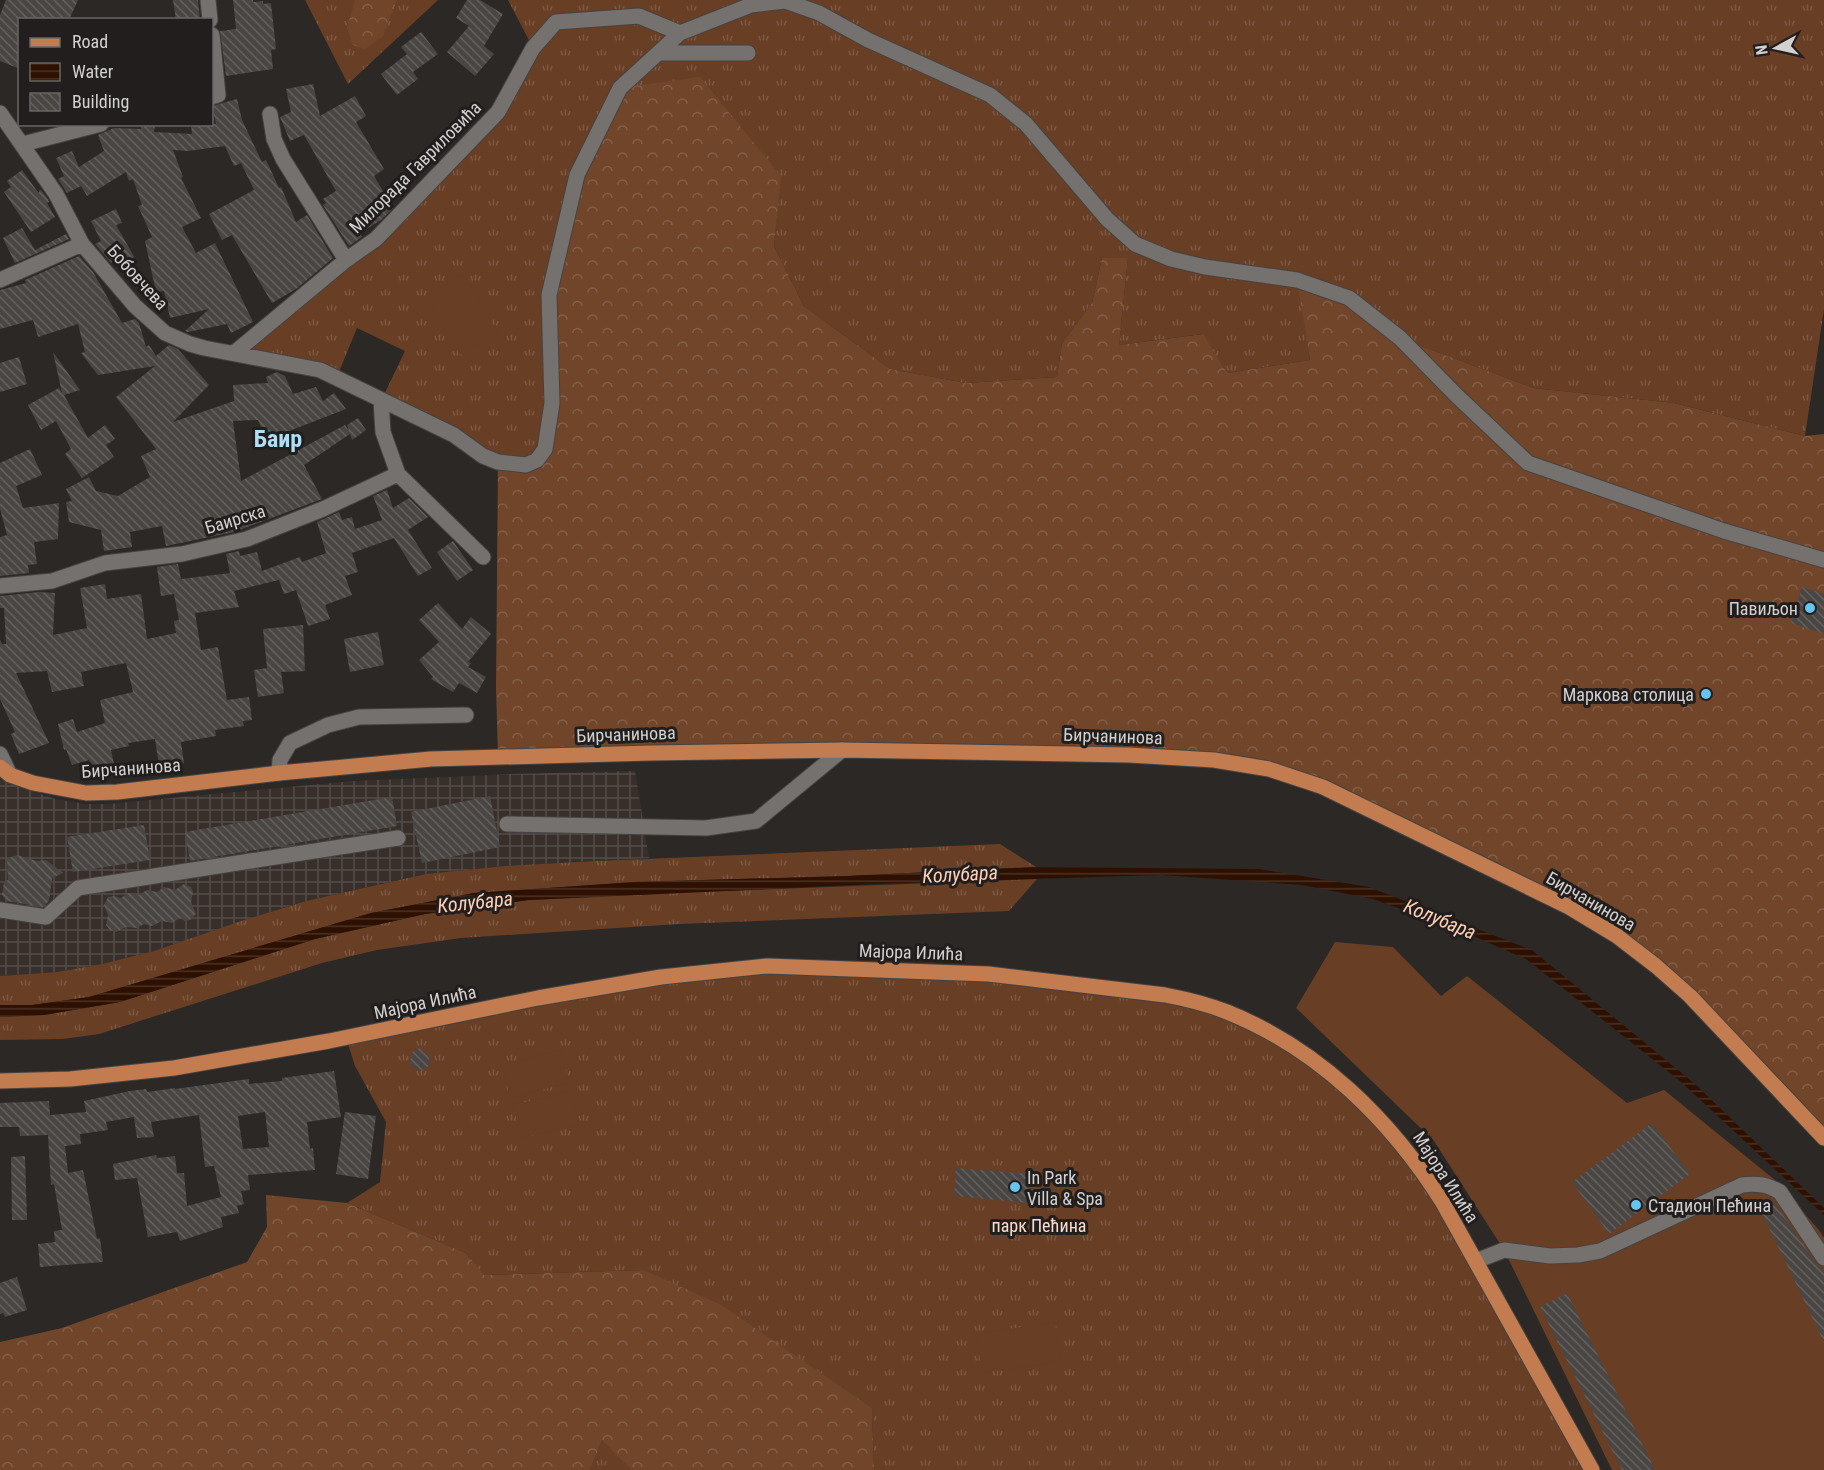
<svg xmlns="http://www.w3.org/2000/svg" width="1824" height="1470" font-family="'Roboto Condensed',sans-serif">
<defs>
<pattern id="industrial-grid" width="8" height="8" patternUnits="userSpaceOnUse" patternTransform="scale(1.5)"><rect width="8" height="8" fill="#382f2a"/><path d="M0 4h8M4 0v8" fill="none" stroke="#544c48"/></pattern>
<pattern id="grass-tufts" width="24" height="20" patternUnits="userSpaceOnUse" patternTransform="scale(1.5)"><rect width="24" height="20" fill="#683e25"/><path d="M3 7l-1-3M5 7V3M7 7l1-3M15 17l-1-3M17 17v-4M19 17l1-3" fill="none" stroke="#7d5944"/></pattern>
<pattern id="forest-crowns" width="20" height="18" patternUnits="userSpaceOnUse" patternTransform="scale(1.5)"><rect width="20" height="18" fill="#71452a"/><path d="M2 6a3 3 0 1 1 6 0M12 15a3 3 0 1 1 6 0" fill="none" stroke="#845f48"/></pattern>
<pattern id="water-rules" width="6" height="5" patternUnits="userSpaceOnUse" patternTransform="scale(1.5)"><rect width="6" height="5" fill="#2e1000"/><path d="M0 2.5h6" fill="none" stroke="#4b3224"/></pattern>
<pattern id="building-back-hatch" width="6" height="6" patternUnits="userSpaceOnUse" patternTransform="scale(1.5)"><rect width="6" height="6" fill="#4a4644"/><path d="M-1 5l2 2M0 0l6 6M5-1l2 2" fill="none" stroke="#63605e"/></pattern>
</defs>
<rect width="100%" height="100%" fill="#2b2826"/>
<!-- industrial -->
<path fill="url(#industrial-grid)" d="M635,771L649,858L505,866L426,874L306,901L244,920L154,951L102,964L57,972L0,976V776L20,787L55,799L86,804H108L353,781L513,774Z"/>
<!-- grass -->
<path fill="url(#grass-tufts)" d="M305,0H438L348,84Z
M508,0H1824V309L1805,436L1674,403L1533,388L1400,338L1298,281L1310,360L1227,373L1202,334L1119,345L1128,258H1102L1092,303L1062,343L1057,377L966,383L890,369L804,306L774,246L780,176L545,449L515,465L381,401L405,351L357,328L336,379L234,353L346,260L498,112L533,48Z
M1000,844L1036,867L847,876L635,882L474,893L371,913L89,997L32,1005H0V976L57,972L102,964L154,951L244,920L306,901L426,874L505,866L596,861Z
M1037,879L1009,911L679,924L461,938L377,950L322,963L99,1034L63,1039L0,1040V1017L44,1015L120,1002L315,939L425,914L529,900L696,892Z
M725,970L988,974L1226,1011L1313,1061L1411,1156L1590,1470H874L872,1408L644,1270L483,1275L466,1253L347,1203L380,1182L386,1122L355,1066L346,1038Z
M602,1439L631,1470H590Z"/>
<!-- forest -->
<path fill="url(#forest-crowns)" d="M355,0H397L383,36L365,49L353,45L347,28Z
M700,77L781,176L774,246L804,306L890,369L966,383L1057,377L1062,343L1092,303L1102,258H1128L1119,345L1203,334L1227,373L1310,360L1297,280L1349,298L1400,338L1533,388L1674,403L1805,436L1824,434V1138L1690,996L1617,936L1269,769L1129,755L498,757L496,688L498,462L515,465L545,449L549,295L577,175L620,88Z
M266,1195L347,1203L466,1253L484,1275L644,1270L721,1305L872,1408L874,1470H631L602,1440L590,1470H0V1342L62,1328L247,1262L267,1227Z"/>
<!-- pitch -->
<path fill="#683e25" d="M462,273L498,332L460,355L425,296Z
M1335,942L1393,947L1441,996L1467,976L1627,1103L1664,1090L1775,1180L1819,1230L1824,1238V1470H1612L1504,1250L1434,1141L1296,1008Z
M560,1050L569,1083L510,1098L502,1065Z
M571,1091L579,1124L521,1138L513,1105Z
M1055,1322L1061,1361L982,1373L976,1334Z"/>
<!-- water -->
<path fill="url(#water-rules)" d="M1036,867L1259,869L1369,887L1532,950L1695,1084L1824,1208V1215L1680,1081L1526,959L1457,929L1373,899L1302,885L1161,875L875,884L529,900L425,914L315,939L120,1002L44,1015L0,1017V1005H32L89,997L371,913L474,893L635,882L847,876Z"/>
<!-- building -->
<path fill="url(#building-back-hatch)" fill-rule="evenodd" d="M6,0H78L69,20H20V69L0,61V15Z
M173,0H198L200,20H176Z
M233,0H253V2L263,1V4L271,3L276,49L271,50L273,69L226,76L220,31L236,29Z
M467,0H480L503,14L484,46L494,54L475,76L447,52L469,26L456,18Z
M421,32L438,54L413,72L418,79L397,95L381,74L407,54L401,47Z
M313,84L320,116L355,96L366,116L356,122L384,169L374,176L393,208L381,220L360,233L362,237L349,246L323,205L326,203L323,199L336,191L304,135L290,141L280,117L291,112L286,89Z
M237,99L242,120L262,162L266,160L279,188L281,187L296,222L307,215L333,258L296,289L272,303L232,235L222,240L209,214L254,190L241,163L234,166L225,146L188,151L173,150L183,177L181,178L201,218L182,227L196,253L215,243L253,322L231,333L227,324L188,332L185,331L209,309L170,318L164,291L156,292L145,241L152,237L138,206L142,205L133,179L129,181L126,172L87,196L81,186L67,193L58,179L64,176L56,158L72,151L79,167L104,151L98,135L114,128L141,129V124H155L154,132L192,134L191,124H216L212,106Z
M22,170L37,191L39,193L40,189L48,199L49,202L47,203L55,217L31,232L4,192L11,187L7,181Z
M116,209L122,223L116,225L136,260L121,269L116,260L111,263L95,244L101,241L91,221Z
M22,228L35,250L66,234L69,239L15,263L3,238Z
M79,256L93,272L122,323L135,319L139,323L146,347L149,345L156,356L169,345L178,349L209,385L173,422L234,401L233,385L268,383L266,377L277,372L285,376L293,394L316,387L323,401L334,393L346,409L266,440L258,420L233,421L241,481L345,425L349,431L347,425L358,418L366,430L352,440L350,434L304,465L322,499L234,532L166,546L162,526L130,532L132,547L104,551L101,530L69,522L66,502L72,501L66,489L89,477L96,491L118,496L150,477L141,456L156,449L116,397L155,366L98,375L81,353L85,352L78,324L38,337L33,320L0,329V290L26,283L25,280Z
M53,352L80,390L64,395L88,438L105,425L115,439L106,445L114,457L82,478L65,454L71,449L56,421L41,430L28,405L59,388L62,393Z
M19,357L27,384L0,392V363Z
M30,449L42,475L16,486L23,508L59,503L58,539L34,542L37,564L28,565L29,573L0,576V537L7,535L0,509V463Z
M387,490L393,508L409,498L428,517L408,530L432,568L418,576L394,538L352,553L358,572L345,576L352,595L325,605L330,619L308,626L296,590L284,594L279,580L234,591L239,607L195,613L201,650L218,647L227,700L249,697L252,720L243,721L244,726L215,730L216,736L181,742L184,763L159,766L155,739L128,743L129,746L111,750L114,764L92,770L89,760L72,765L66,749L64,750L58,724L73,719L77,732L105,723L100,700L133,692L126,663L81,672L84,686L52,692L47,671L16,673L49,743L19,754L11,734L15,732L0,699V640L2,644H6L4,608H0V596L39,592L55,593L53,635L87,628L80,588L105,584L107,599L141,594L147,639L176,633L174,621L179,620L174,594L161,596L157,567L178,564L181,579L230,573L226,554L239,551L240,556L257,552L262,571L300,557L302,562L326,553L317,522L339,512L342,520L352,517L355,529L382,520L373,496Z
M453,541L473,570L457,581L437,552Z
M1802,587L1824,594V634L1791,623Z
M438,603L462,629L471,617L491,634L468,662L471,663L468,667L486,677L477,693L459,683L453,692L431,679L433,677L419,660L439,642L419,620Z
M303,625L305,671L281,672L284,693L258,697L254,670L267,668L263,629Z
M378,632L384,665L350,672L344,639Z
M490,796L500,847L422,863L411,812Z
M392,797L397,826L190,861L185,832Z
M144,825L150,860L73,872L67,837Z
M17,855L37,861L46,860L63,873L52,878L49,901L43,907L7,901L2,895L4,882L8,880L7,859Z
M184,884L191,887L193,892L191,902L196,914L190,920L185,921L180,918L172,923L162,921L152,926L144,924L137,928L126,927L116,932L110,930L106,925L108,915L104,905L108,897L114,896L121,898L128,893L139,895L147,890L157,892L164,887L175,890Z
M419,1048L429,1056V1066L420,1071L409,1065L412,1052Z
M334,1071L341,1117L307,1122L310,1149L313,1148L315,1170L248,1175L250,1190L241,1191L244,1204L237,1206L239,1213L221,1217L223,1227L180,1241L177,1232L148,1237L137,1178L115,1180L113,1164L156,1155L157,1158L175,1156L177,1173H184L187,1206L221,1197L214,1166L205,1167L199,1115L151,1122L154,1137L137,1138L134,1117L106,1122L108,1130L80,1134L81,1144L65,1146L68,1173L83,1170L97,1239L100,1238L103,1262L40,1267L38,1244L55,1242L54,1231L62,1230L54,1184L51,1185L48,1135L20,1136L19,1127H0V1103L49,1101L50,1115L86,1112L84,1101L130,1091L146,1089L147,1092L175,1088V1089L249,1079V1084L282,1081V1078ZM265,1112L269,1147L243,1149L238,1116Z
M345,1112L376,1116L368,1179L336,1174Z
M1652,1123L1690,1174L1609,1234L1572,1182Z
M25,1156L27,1220H12L11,1157Z
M956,1168L1032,1174L1030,1203L954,1196Z
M1771,1198L1816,1263L1824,1271V1342L1757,1203Z
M17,1277L27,1310L5,1317L3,1313L0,1314V1283Z
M1567,1293L1655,1470H1622L1540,1307Z"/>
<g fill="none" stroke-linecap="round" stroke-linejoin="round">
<!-- minor casing -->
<g stroke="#464341" stroke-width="17">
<path id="minor" d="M208,0L210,20
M212,35L218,95L212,97
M658,53H748
M0,113L56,194L82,244L135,306L165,333L190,344L204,348L320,370L454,435L483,456L498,462L526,465L537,460L545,449L552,403L549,295L577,175L620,88L680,33L751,5L785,1L819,13L868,40L990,95L1026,124L1107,219L1135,244L1171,259L1205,267L1297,280L1349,298L1400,338L1457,396L1528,463L1724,531L1824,560
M270,114L274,139L283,159L346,260
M23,144L101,124
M0,280L82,244
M234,353L346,260L376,239L498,112L533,48L556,22L639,16L680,33
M398,474L483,557
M0,586L52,581L105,563L182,554L247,539L323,509L398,474L383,432L381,401
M0,754L10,775
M279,773L280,760L290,743L328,725L359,717L466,715
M507,824L706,828L756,821L842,750
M0,910L46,917L78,888L398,838
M1476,1261L1504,1250L1550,1256L1578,1255L1600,1251L1742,1185C1756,1183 1767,1184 1780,1192L1824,1258"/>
</g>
<!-- major casing -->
<g stroke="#464341" stroke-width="17">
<path id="major" d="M0,767L10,775L33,783L86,793L117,792L279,773L431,759L651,753L842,750L1129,755L1214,760L1269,769L1323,787L1569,907L1617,936L1656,966L1690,996L1824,1138
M0,1081L70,1079L174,1068L329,1041L538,998L661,977L767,966L988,974L1165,995C1186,999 1207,1004 1227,1012C1319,1049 1391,1120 1443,1203L1592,1470"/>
</g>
<!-- minor -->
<use href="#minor" stroke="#75716f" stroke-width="15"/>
<!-- major -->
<use href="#major" stroke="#c27c4f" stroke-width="15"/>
</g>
<!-- markers -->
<g fill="#67c4f0" stroke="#211e1d" stroke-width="2">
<circle cx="1810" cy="608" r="6"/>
<circle cx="1706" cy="694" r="6"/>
<circle cx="1015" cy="1187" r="6"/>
<circle cx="1636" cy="1205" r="6"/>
</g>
<g text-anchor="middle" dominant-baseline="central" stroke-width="6" stroke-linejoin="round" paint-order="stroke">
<!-- street labels -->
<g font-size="18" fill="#d3d1d0" stroke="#211e1d">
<text transform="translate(415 167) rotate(-45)">Милорада Гавриловића</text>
<text transform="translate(138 277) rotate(48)">Бобовчева</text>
<text transform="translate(235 519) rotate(-17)">Баирска</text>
<text transform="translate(626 734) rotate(-2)">Бирчанинова</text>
<text transform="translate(1113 736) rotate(2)">Бирчанинова</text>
<text transform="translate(131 768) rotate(-4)">Бирчанинова</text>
<text transform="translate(1591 901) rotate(30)">Бирчанинова</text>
<text transform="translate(911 952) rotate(2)">Мајора Илића</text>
<text transform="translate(425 1002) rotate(-12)">Мајора Илића</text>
<text transform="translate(1446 1177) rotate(57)">Мајора Илића</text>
</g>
<!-- poi labels -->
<g font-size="18" fill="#d3d1d0" stroke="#211e1d" text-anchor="end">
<text x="1798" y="608">Павиљон</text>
<text x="1694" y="694">Маркова столица</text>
<text x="1027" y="1177" text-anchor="start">In Park<tspan x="1027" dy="21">Villa &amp; Spa</tspan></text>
<text x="1648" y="1205" text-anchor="start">Стадион Пећина</text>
</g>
<!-- park labels -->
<g font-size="18" fill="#fbdccb" stroke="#211e1d">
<text x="1039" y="1225">парк Пећина</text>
</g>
<!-- water labels -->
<g font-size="20" font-style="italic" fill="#fdd0b6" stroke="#211e1d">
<text transform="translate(960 874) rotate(-3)">Колубара</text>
<text transform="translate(475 902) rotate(-6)">Колубара</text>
<text transform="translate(1440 919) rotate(22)">Колубара</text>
</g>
<!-- district labels -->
<g font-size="24" font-weight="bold" fill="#afdef7" stroke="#211e1d">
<text x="278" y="439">Баир</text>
</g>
</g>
<!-- legend -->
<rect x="18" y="18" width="195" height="108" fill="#211e1d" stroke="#686665" stroke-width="1.5"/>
<rect x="30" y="38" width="30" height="9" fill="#c27c4f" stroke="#686665" stroke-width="1.5"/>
<text x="72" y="48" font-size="18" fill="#d3d1d0">Road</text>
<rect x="30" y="63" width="30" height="18" fill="url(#water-rules)" stroke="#686665" stroke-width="1.5"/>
<text x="72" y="78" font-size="18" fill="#d3d1d0">Water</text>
<rect x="30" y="93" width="30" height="18" fill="url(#building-back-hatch)" stroke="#686665" stroke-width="1.5"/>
<text x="72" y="108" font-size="18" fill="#d3d1d0">Building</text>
<!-- north arrow -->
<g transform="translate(1776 48) rotate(262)" stroke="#211e1d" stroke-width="4.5" paint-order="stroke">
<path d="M0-4.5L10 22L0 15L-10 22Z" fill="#d3d1d0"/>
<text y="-9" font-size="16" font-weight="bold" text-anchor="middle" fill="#d3d1d0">N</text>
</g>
</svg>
